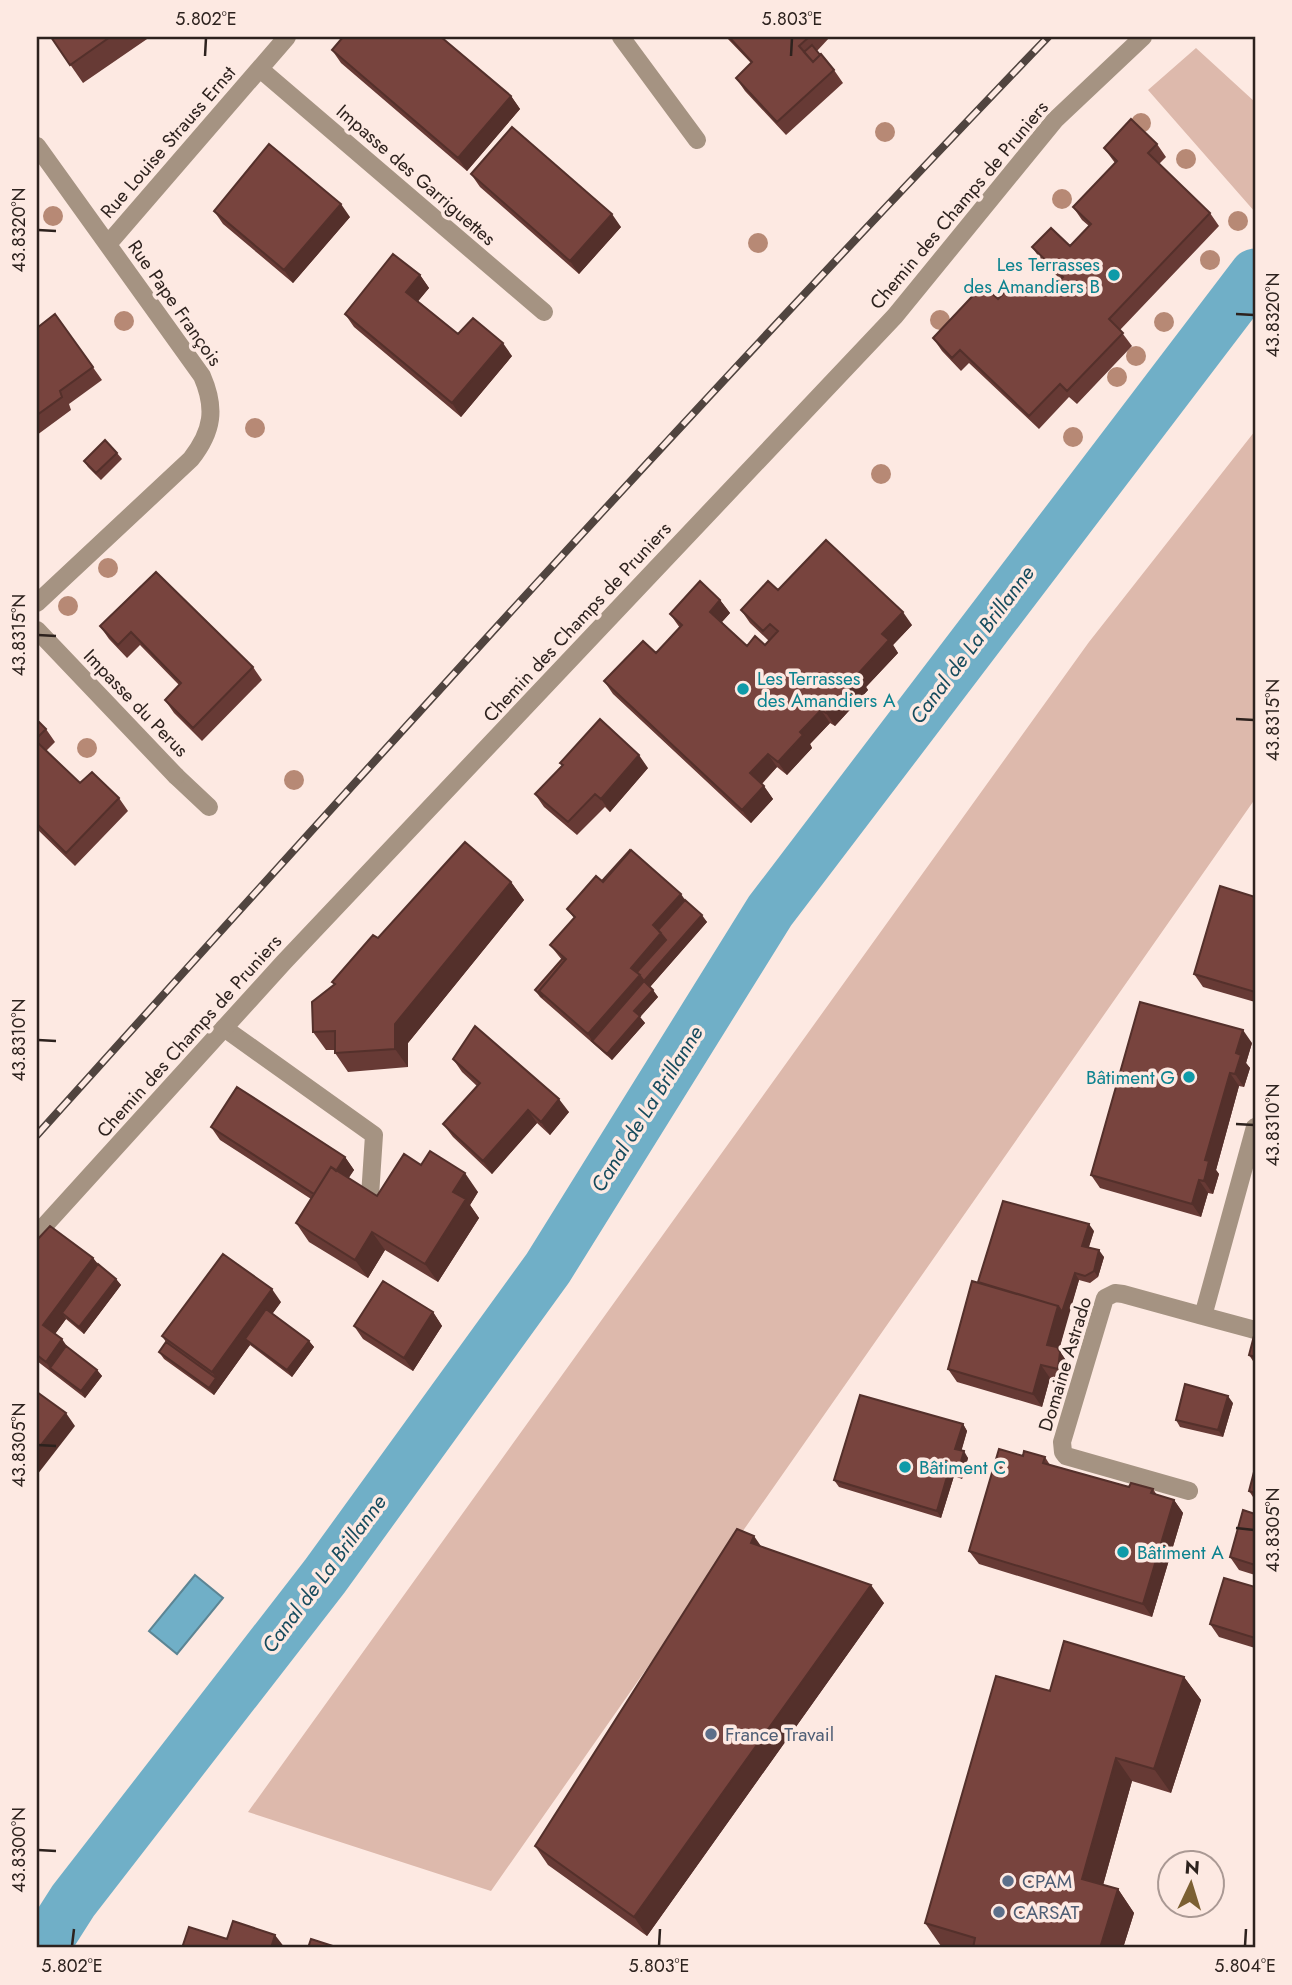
<svg xmlns="http://www.w3.org/2000/svg" width="1292" height="1985" font-family="Jost,sans-serif">
<rect width="100%" height="100%" fill="#fde9e2"/>
<!-- green -->
<path fill="#ddb9ac" d="M1196,48L1255,102V212L1148,90Z
M1255,431V799L491,1891L248,1812L1089,642Z"/>
<!-- water -->
<path fill="#70afc7" stroke="#5c8594" stroke-width="2" d="M195,1575L223,1598L177,1654L149,1631Z"/>
<g fill="none" stroke-linecap="round" stroke-linejoin="round">
<!-- canal -->
<path stroke="#70afc7" stroke-width="51" d="M43,1948L73,1901L325,1576L548,1268L770,911L1255,274"/>
<!-- service -->
<path stroke="#a59382" stroke-width="18" d="M224,1028L374,1135L370,1196"/>
<!-- pedestrian -->
<path stroke="#a59382" stroke-width="18" d="M176,776L209,807"/>
<!-- minor -->
<path stroke="#a59382" stroke-width="18" d="M621,37L697,140
M260,69L544,312
M37,146L202,376C216,408 213,431 191,459L37,603
M108,244L287,37
M37,630L176,776
M1255,1127L1203,1316L1255,1330
M1189,1491L1066,1456L1063,1452L1062,1442L1105,1298L1115,1293L1123,1294L1203,1316"/>
<!-- tertiary -->
<path stroke="#a59382" stroke-width="18" d="M37,1234L284,962L895,316L1055,120L1143,37"/>
<!-- rail casing -->
<g stroke="#50443f" stroke-width="8">
<path id="rail" d="M37,1135C370,765 703,396 1048,37"/>
</g>
<!-- rail -->
<use href="#rail" stroke="#fde9e2" stroke-width="5" stroke-dasharray="16" stroke-linecap="butt"/>
</g>
<!-- trees -->
<g fill="#b78975">
<circle cx="1141" cy="123" r="10"/>
<circle cx="885" cy="132" r="10"/>
<circle cx="1186" cy="159" r="10"/>
<circle cx="1062" cy="199" r="10"/>
<circle cx="53" cy="216" r="10"/>
<circle cx="1238" cy="221" r="10"/>
<circle cx="758" cy="243" r="10"/>
<circle cx="1210" cy="260" r="10"/>
<circle cx="940" cy="320" r="10"/>
<circle cx="124" cy="321" r="10"/>
<circle cx="1164" cy="322" r="10"/>
<circle cx="1136" cy="356" r="10"/>
<circle cx="1117" cy="377" r="10"/>
<circle cx="255" cy="428" r="10"/>
<circle cx="1073" cy="437" r="10"/>
<circle cx="881" cy="474" r="10"/>
<circle cx="108" cy="568" r="10"/>
<circle cx="68" cy="606" r="10"/>
<circle cx="87" cy="748" r="10"/>
<circle cx="294" cy="780" r="10"/>
</g>
<!-- wall -->
<path fill="#673a35" d="M51,37H150L83,83Z
M726,37H830L817,51L834,70L843,83L786,135L745,91L736,78L751,63Z
M332,50L511,96L520,109L467,171L341,63Z
M1157,144L1166,157L1159,164L1210,213L1219,226L1120,330L1132,346L1077,404L1069,397L1039,429L969,363L961,371L942,351L933,338L998,299L1046,294L1060,279L1041,260L1032,247L1070,246L1089,226L1082,220L1073,207L1115,163L1104,148Z
M471,174L621,227L579,274L480,187Z
M214,211L350,217L293,283L223,224Z
M420,275L429,288L418,301L458,334L512,356L461,417L354,327L345,314Z
M55,314L102,380L69,404L71,410L37,435V328Z
M117,453L122,459L101,480L88,467L84,461Z
M156,572L253,667L262,680L202,741L174,713L165,700L179,685L140,645L127,658L109,639L100,626Z
M778,590L912,625L893,645L898,653L866,687L868,690L835,726L830,723L810,744L812,748L787,775L777,767L762,784L773,799L751,823L613,694L604,681L656,653L680,628L670,614L720,600L730,613L722,622L747,646L765,645L769,641L750,623L741,610Z
M37,720L46,729L55,742L46,751L80,783L119,798L128,811L75,866L37,829Z
M560,763L648,768L610,812L605,807L577,835L544,807L535,794L562,766Z
M601,881L685,900L707,922L650,987L658,997L640,1017L645,1023L612,1060L540,997L535,990L562,960L550,945L574,918L567,909Z
M511,882L524,900L408,1043V1067L348,1072L335,1053V1050H326L313,1032L334,984L332,982L378,938Z
M1255,897V1002L1203,987L1194,974Z
M1252,1043L1246,1063L1250,1068L1244,1087L1239,1086L1216,1170L1219,1174L1213,1194L1208,1193L1201,1217L1100,1188L1091,1175Z
M453,1059L569,1112L550,1135L537,1123L492,1174L453,1137L443,1124L477,1086L462,1072Z
M211,1127L345,1157L354,1170L348,1178L377,1196L421,1165L478,1192L470,1205L479,1218L438,1282L385,1250L368,1278L309,1242L296,1223L311,1199L220,1140Z
M1094,1231L1089,1247L1104,1257L1098,1277L1090,1283L1079,1280L1067,1319L1059,1350L1069,1365L1067,1382L1050,1378L1042,1407L957,1382L948,1369L978,1282Z
M37,1240L93,1258L98,1264L116,1279L121,1285L84,1334L66,1319L55,1334L66,1346L97,1370L102,1376L85,1398L37,1361Z
M281,1302L272,1314L309,1341L314,1347L292,1377L250,1345L214,1395L164,1359L159,1352L166,1342L162,1336Z
M433,1312L442,1326L413,1371L363,1339L354,1326Z
M1255,1332V1364L1249,1355Z
M1233,1403L1223,1437L1180,1427L1176,1420Z
M963,1424L967,1431L961,1451L968,1458L962,1479L954,1476L941,1518L839,1487L834,1480Z
M1023,1456L1045,1457L1050,1465L1129,1487L1153,1489L1157,1495L1174,1500L1183,1513L1152,1617L979,1564L969,1551Z
M1255,1468V1500L1249,1491Z
M1255,1514V1575L1239,1570L1230,1557Z
M761,1547L884,1603L647,1936L548,1865L535,1846Z
M1255,1587V1648L1219,1637L1210,1624Z
M1184,1677L1201,1700L1171,1793L1132,1781L1103,1885L1118,1889L1134,1913L1123,1948H949L941,1946L925,1923L1050,1691Z"/>
<!-- shaded-wall -->
<path fill="#54302b" d="M511,96L520,109L467,171L458,158Z
M341,204L350,217L293,283L284,270Z
M612,214L621,227L579,274L570,261Z
M420,275L429,288L415,305L406,292Z
M503,343L512,356L461,417L452,403Z
M720,600L730,613L719,625L710,612Z
M903,612L912,625L893,645L898,653L866,687L868,690L835,726L826,713L857,675L882,634Z
M821,710L830,723L810,744L812,748L787,775L778,762L800,732Z
M768,754L777,767L759,786L750,773Z
M639,755L648,768L610,812L601,799Z
M764,786L773,799L751,823L742,810Z
M511,882L524,900L408,1043V1067L395,1049V1024Z
M681,894L690,907L702,915L707,922L649,988L592,1041L588,1034L631,968L653,925Z
M653,990L658,997L640,1017L645,1023L612,1060L607,1054L634,1011Z
M1243,1030L1252,1043L1246,1063L1250,1068L1244,1087L1235,1074L1236,1053Z
M1230,1073L1239,1086L1216,1170L1219,1174L1213,1194L1204,1181L1205,1160Z
M559,1099L569,1112L550,1135L541,1122Z
M528,1110L537,1123L492,1174L483,1161Z
M345,1157L354,1170L328,1210L319,1197Z
M465,1173L478,1192L470,1205L479,1218L438,1282L425,1264L453,1192Z
M1199,1180L1208,1193L1201,1217L1192,1204Z
M1089,1224L1094,1231L1087,1252L1082,1246Z
M372,1232L385,1250L368,1278L355,1260Z
M1099,1250L1104,1257L1098,1277L1094,1271Z
M93,1258L103,1271L62,1313L66,1319L52,1338L43,1325Z
M1075,1273L1079,1280L1059,1350L1069,1365L1067,1382L1058,1369L1047,1345L1058,1306Z
M116,1279L121,1285L84,1334L79,1327Z
M272,1289L281,1302L251,1343L245,1339L250,1345L214,1395L209,1388L216,1378L212,1372Z
M433,1312L442,1326L413,1371L404,1358Z
M62,1339L71,1352L50,1368L55,1375L46,1362Z
M309,1341L314,1347L292,1377L287,1370Z
M1041,1365L1050,1378L1042,1407L1033,1394Z
M97,1370L102,1376L85,1398L81,1391Z
M1228,1396L1233,1403L1223,1437L1218,1430Z
M66,1413L75,1426L37,1475V1450Z
M963,1424L967,1431L960,1456L955,1449Z
M964,1451L968,1458L962,1479L958,1472Z
M949,1470L954,1476L941,1518L937,1511Z
M1174,1500L1183,1513L1152,1617L1143,1604Z
M754,1536L767,1555L751,1543Z
M871,1585L884,1603L647,1936L634,1917Z
M1184,1677L1201,1700L1171,1793L1154,1769Z
M1116,1758L1132,1781L1098,1903L1082,1879Z
M1118,1889L1134,1913L1123,1948H1100Z
M275,1935L285,1948H271Z"/>
<!-- building -->
<path fill="#78443e" stroke="#54302b" stroke-width="2" d="M51,37H110L70,65Z
M343,37H441L511,96L458,158L332,50Z
M729,37H809L799,46L813,62L821,54L834,70L777,122L736,78L752,62Z
M812,45L820,55L813,62L804,52Z
M1131,119L1157,144L1148,153L1210,213L1109,319L1123,333L1067,391L1060,384L1029,416L960,350L952,358L933,338L983,285L998,299L1014,282L1029,296L1038,287L1046,294L1063,277L1032,247L1051,228L1070,246L1091,224L1073,207L1117,161L1104,148Z
M512,127L612,214L570,261L471,174Z
M269,144L341,204L284,270L214,211Z
M393,254L420,275L406,292L458,334L473,318L503,343L452,403L345,314Z
M55,314L93,367L60,391L62,397L37,415V328Z
M105,440L117,453L96,473L84,461Z
M826,540L903,612L882,634L889,640L857,675L859,677L826,713L821,710L800,732L803,735L778,762L768,754L750,773L764,786L742,810L604,681L643,641L656,653L682,625L670,614L700,581L720,600L710,612L747,646L755,636L765,645L778,631L770,624L763,631L741,610L768,581L778,590Z
M156,572L253,667L193,728L165,700L181,683L131,632L118,645L100,626Z
M600,719L639,755L601,799L595,794L568,822L535,794L563,765L560,763Z
M37,720L46,729L37,738Z
M37,742L80,783L92,772L119,798L66,853L37,824Z
M465,842L511,882L395,1024V1049L335,1053V1031L313,1032L312,1002L335,984L332,982L373,935L378,938Z
M631,850L681,894L653,925L661,933L631,968L640,975L588,1034L539,991L566,959L550,945L575,917L567,909L596,876L603,882Z
M629,851V852L603,882L602,881Z
M1220,886L1255,897V992L1194,974Z
M685,900L702,915L644,981L637,972L666,940L658,930Z
M563,958L565,960L539,991L543,997L535,990Z
M644,981L653,990L634,1011L640,1016L607,1054L592,1041Z
M1140,1002L1243,1030L1236,1053L1241,1055L1235,1074L1230,1073L1205,1160L1209,1161L1204,1181L1199,1180L1192,1204L1091,1175Z
M475,1026L559,1099L541,1122L528,1110L483,1161L443,1124L480,1083L453,1059Z
M237,1087L345,1157L336,1171L331,1167L314,1194L211,1127Z
M430,1151L465,1173L453,1192L466,1199L425,1264L372,1232L355,1260L296,1223L331,1167L377,1196L404,1154L421,1165Z
M1003,1201L1089,1224L1082,1246L1099,1250L1094,1271L1085,1276L1075,1273L1062,1312L1058,1306L978,1282Z
M50,1226L93,1258L43,1325L62,1339L46,1362L37,1355V1240Z
M223,1254L272,1289L212,1372L162,1336Z
M98,1264L116,1279L79,1327L62,1313Z
M383,1281L433,1312L404,1358L354,1326Z
M972,1281L1058,1306L1047,1345L1057,1347L1060,1352L1058,1369L1041,1365L1033,1394L948,1369Z
M266,1309L309,1341L287,1370L245,1339Z
M1255,1332V1357L1249,1355Z
M166,1342L216,1378L209,1388L159,1352Z
M66,1346L97,1370L81,1391L50,1368Z
M1185,1384L1228,1396L1218,1430L1176,1420Z
M37,1392L66,1413L37,1450Z
M860,1395L963,1424L955,1449L964,1451L958,1472L949,1470L937,1511L834,1480Z
M999,1449L1023,1456L1024,1451L1045,1457L1043,1463L1129,1487L1131,1483L1153,1489L1151,1493L1174,1500L1143,1604L969,1551Z
M1255,1468V1493L1249,1491Z
M1243,1510L1255,1514V1565L1230,1557Z
M737,1529L754,1536L751,1543L871,1585L634,1917L535,1846Z
M1224,1578L1255,1587V1638L1210,1624Z
M1064,1641L1184,1677L1154,1769L1116,1758L1082,1879L1118,1889L1100,1948H973L975,1938L925,1923L996,1676L1050,1691Z
M233,1921L275,1935L271,1948H182L189,1927L227,1939Z
M311,1939L339,1948H308Z"/>
<!-- ticks -->
<path fill="none" stroke="#2d221e" stroke-width="2.5" d="M205,56L206,38M791,56L792,38M38,230L56,231M1236,314L1254,315M38,635L56,636M1236,719L1254,720M38,1040L56,1041M1236,1124L1254,1125M38,1445L56,1446M1236,1528L1254,1530M38,1850L56,1851M72,1946L74,1929M659,1946L660,1929M1245,1946L1246,1929"/>
<!-- markers -->
<g fill="#0f9aa8" stroke="#fde9e2" stroke-width="2.5">
<circle cx="1114" cy="275" r="7"/>
<circle cx="743" cy="689" r="7"/>
<circle cx="1189" cy="1077" r="7"/>
<circle cx="905" cy="1467" r="7"/>
<circle cx="1123" cy="1552" r="7"/>
</g>
<g fill="#5c6f8a" stroke="#fde9e2" stroke-width="2.5">
<circle cx="711" cy="1734" r="7"/>
<circle cx="1008" cy="1881" r="7"/>
<circle cx="999" cy="1912" r="7"/>
</g>
<g text-anchor="middle" dominant-baseline="central" stroke-width="7" stroke-linejoin="round" paint-order="stroke">
<!-- street labels -->
<g font-size="19" fill="#2d221e" stroke="#fde9e2">
<text transform="translate(168 142) rotate(-49)">Rue Louise Strauss Ernst</text>
<text transform="translate(416 175) rotate(41)">Impasse des Garriguettes</text>
<text transform="translate(959 205) rotate(-50)">Chemin des Champs de Pruniers</text>
<text transform="translate(175 303) rotate(55)">Rue Pape François</text>
<text transform="translate(577 622) rotate(-47)">Chemin des Champs de Pruniers</text>
<text transform="translate(136 703) rotate(46)">Impasse du Perus</text>
<text transform="translate(189 1036) rotate(-48)">Chemin des Champs de Pruniers</text>
<text transform="translate(1065 1364) rotate(-73)">Domaine Astrado</text>
</g>
<!-- culture labels -->
<g font-size="19" fill="#0d838f" stroke="#fde9e2" text-anchor="start">
<text x="1100" y="264" text-anchor="end">Les Terrasses<tspan x="1100" dy="22">des Amandiers B</tspan></text>
<text x="757" y="678">Les Terrasses<tspan x="757" dy="22">des Amandiers A</tspan></text>
<text x="1175" y="1077" text-anchor="end">Bâtiment G</text>
<text x="919" y="1467">Bâtiment C</text>
<text x="1137" y="1552">Bâtiment A</text>
</g>
<!-- service labels -->
<g font-size="19" fill="#4e5e75" stroke="#fde9e2" text-anchor="start">
<text x="725" y="1734">France Travail</text>
<text x="1022" y="1881">CPAM</text>
<text x="1013" y="1912">CARSAT</text>
</g>
<!-- water labels -->
<g font-size="21" font-style="italic" fill="#164b5d" stroke="#fde9e2">
<text transform="translate(972 645) rotate(-53)">Canal de La Brillanne</text>
<text transform="translate(647 1109) rotate(-58)">Canal de La Brillanne</text>
<text transform="translate(324 1574) rotate(-53)">Canal de La Brillanne</text>
</g>
</g>
<!-- border -->
<rect width="1292" height="1985" fill="none" stroke="#fde9e2" stroke-width="77"/>
<!-- north arrow -->
<g transform="translate(1191 1884) rotate(4)"><circle r="33" fill="#fde9e2" stroke="#aa9994" stroke-width="2"/>
<path d="M0-5L12 26L0 18L-12 26Z" fill="#7c6033"/>
<text y="-10" font-size="19" font-weight="bold" text-anchor="middle" fill="#2d221e">N</text>
</g>
<rect x="38" y="38" width="1216" height="1908" fill="none" stroke="#2d221e" stroke-width="2.5"/>
<g font-size="18" text-anchor="middle" fill="#2d221e">
<text x="206" y="25">5.802°E</text>
<text x="792" y="25">5.803°E</text>
<text transform="translate(19 230) rotate(-90)" y="6">43.8320°N</text>
<text transform="translate(1273 315) rotate(-90)" y="6">43.8320°N</text>
<text transform="translate(19 635) rotate(-90)" y="6">43.8315°N</text>
<text transform="translate(1273 720) rotate(-90)" y="6">43.8315°N</text>
<text transform="translate(19 1040) rotate(-90)" y="6">43.8310°N</text>
<text transform="translate(1273 1125) rotate(-90)" y="6">43.8310°N</text>
<text transform="translate(19 1445) rotate(-90)" y="6">43.8305°N</text>
<text transform="translate(1273 1530) rotate(-90)" y="6">43.8305°N</text>
<text transform="translate(19 1850) rotate(-90)" y="6">43.8300°N</text>
<text x="72" y="1972">5.802°E</text>
<text x="659" y="1972">5.803°E</text>
<text x="1245" y="1972">5.804°E</text>
</g>
</svg>
